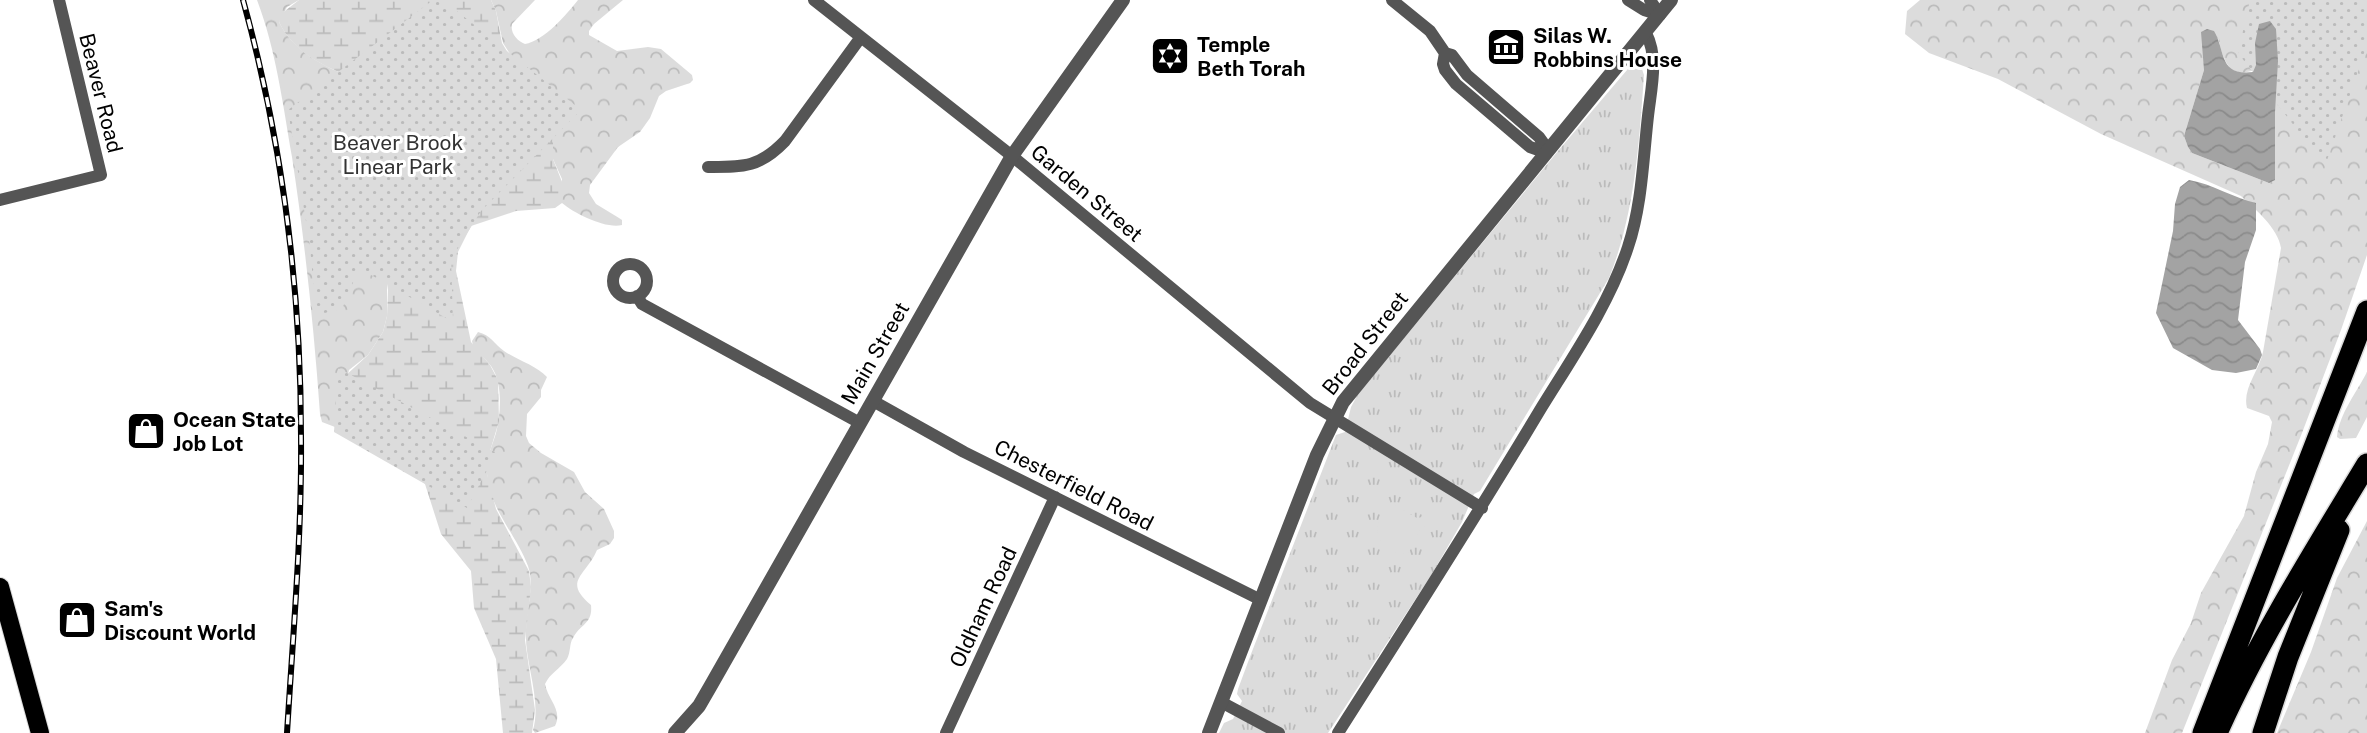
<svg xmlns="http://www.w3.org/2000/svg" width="2367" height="733" font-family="'Public Sans',sans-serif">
<defs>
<pattern id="grass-tufts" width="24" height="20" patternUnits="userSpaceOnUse" patternTransform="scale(1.75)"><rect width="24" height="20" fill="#dcdcdc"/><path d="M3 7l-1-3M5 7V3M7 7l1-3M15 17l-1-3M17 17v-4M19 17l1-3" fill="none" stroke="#bbb"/></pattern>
<pattern id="forest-crowns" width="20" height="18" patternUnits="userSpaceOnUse" patternTransform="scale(1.75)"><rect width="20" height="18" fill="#dcdcdc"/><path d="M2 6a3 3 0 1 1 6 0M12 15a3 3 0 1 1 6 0" fill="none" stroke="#bbb"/></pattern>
<pattern id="wetland-marsh" width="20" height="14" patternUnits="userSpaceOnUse" patternTransform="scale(1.75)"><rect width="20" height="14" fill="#dcdcdc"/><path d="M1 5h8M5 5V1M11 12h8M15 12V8" fill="none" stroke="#bbb"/></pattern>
<pattern id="park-dots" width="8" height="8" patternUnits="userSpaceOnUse" patternTransform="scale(1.75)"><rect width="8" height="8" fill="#dcdcdc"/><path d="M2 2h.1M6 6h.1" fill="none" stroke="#bbb" stroke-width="1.8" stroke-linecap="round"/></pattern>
<pattern id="water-waves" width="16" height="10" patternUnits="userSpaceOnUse" patternTransform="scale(1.75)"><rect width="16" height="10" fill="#a3a3a3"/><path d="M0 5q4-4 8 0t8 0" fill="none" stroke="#8b8b8b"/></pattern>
</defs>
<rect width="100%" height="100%" fill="#fff"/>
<!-- grass -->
<path fill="url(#grass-tufts)" d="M1633,63H1637L1641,66L1644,75C1639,144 1635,213 1609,278L1480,491L1474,494L1462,522L1432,574L1328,733H1219L1224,723L1233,719L1242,701L1237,694L1238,689L1251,654L1336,435L1345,432L1351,407L1358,394L1558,151Z"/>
<!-- forest -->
<path fill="url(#forest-crowns)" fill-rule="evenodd" d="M257,0H299L287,7L279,22C293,51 324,67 354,78L387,279V316L383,332L368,355L349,370L335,427L322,422L320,414C314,328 305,243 292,157C283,105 276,50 257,0Z
M491,0H535L512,24C510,33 517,41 525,44C544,41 567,14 578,0H623L594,24L589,31V35L617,51L648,47L661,49L692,75L693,80L690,83L666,91L659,96L650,118L640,132L618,147L590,185L589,193L596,204L619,218L622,220V225C606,229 575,214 562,203V179L553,159L552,143L512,57L503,43L496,11Z
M1920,0H2367V255L2341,330L2302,433L2182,733H2145L2172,660L2191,623L2201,593L2244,516L2256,472L2268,444L2272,422L2269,416L2247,408C2242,389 2259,371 2263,352L2281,248C2278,228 2256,210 2241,196L2101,134L1998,79L1929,53L1905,34L1907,11ZM2218,37C2227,82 2241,77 2278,61L2269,183L2192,153L2188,147L2184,136L2204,70Z
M478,332C491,335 494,344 504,351C517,360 537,366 547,377L541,390V397L527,414L526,436L529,443L541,453L574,472L585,492L604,509L614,531V538L610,544L597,550C586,576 562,581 591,605C593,624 580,624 573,638C569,644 571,652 567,659C560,669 550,673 545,684C548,700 563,710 555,726L535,733L533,730C542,699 524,662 526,630C526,609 535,586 528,566C516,534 490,510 487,474C485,460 492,447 496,433C501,413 503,383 491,366C485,358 478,353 473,346L472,341Z
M2367,372V417L2356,438L2340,439L2337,437C2339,414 2357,392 2367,372Z
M2367,521V733H2277L2311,652L2337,578Z"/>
<!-- wetland -->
<path fill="url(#wetland-marsh)" d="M299,0H491L496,11L502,43L553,127V159L564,187L562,203L555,208L516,211L471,226L458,252L456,271L471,342L490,365L498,380L499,421L488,458L487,474L496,509L529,571L531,587L525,640L535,710L532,733H503L496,659L474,608L471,571L441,534L425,484L344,377L368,355L383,332L387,316L388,290L354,78C324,67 293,52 279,22L281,14Z"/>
<!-- park -->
<path fill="url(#park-dots)" d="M433,0H443L581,110L481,211L451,259L453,322L359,268L342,309L316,315L310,246L288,110Z
M2250,0H2367V46L2325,166L2238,53Z
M338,368L496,453L467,508L334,432Z"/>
<!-- garden -->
<path fill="#dcdcdc" d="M1392,504L1417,518L1422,517L1426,520V525L1420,529L1408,554L1391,552C1372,538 1374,518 1392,504Z"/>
<!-- water -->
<path fill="url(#water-waves)" d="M2270,21L2276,29L2278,61L2275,112V180L2269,183L2192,153L2188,147L2184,136L2204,70L2201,32L2207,29L2214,31C2226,51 2218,76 2253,72L2256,65L2255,43L2259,24Z
M2189,180C2213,184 2233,198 2256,203V230L2245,262L2238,320L2260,349L2262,355L2256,369L2236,373L2212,370L2173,348L2156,313L2173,231L2175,204L2180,187Z"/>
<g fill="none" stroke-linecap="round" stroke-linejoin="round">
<!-- primary casing -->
<g stroke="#dbdbdb" stroke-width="20">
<path id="primary" d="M0,587L40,733"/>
</g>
<!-- motorway casing -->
<g stroke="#dbdbdb" stroke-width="24">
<path id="motorway" d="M2203,733L2367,311
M2217,733C2259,639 2314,552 2367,464
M2263,733L2288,657L2339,530"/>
</g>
<!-- minor -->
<path stroke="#555" stroke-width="12" d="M814,0L1012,156L1310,403L1482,508
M1392,0L1430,31L1445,53L1452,55L1467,75L1539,137L1544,144L1547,153
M1628,0L1644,10L1660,15
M1650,0L1660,15
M1445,53L1443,64L1445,70L1456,84L1530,147L1547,153
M708,167C743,167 759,168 785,141L861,37
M0,200L101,175L59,0
M613 281a17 17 0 1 1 34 0a17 17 0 1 1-34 0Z
M637,296L642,304L860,423
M873,401L964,452L1261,600
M1221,702L1279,733
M946,733L1055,497
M1338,733C1406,626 1475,519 1540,410C1572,358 1609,305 1628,247C1642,205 1643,160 1648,116C1651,89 1659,58 1646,33"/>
<!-- tertiary -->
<path stroke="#555" stroke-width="14" d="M675,733L699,706L710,687L1012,156L1123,0
M1209,733L1317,455L1343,402L1671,0"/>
<!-- primary -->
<use href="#primary" stroke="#000" stroke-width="18"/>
<!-- motorway -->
<use href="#motorway" stroke="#000" stroke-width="21"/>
<!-- rail casing -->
<g stroke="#000" stroke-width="6">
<path id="rail" d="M243,0C282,141 301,289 301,436C302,535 293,634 287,733"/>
</g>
<!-- rail -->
<use href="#rail" stroke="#fff" stroke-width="3.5" stroke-dasharray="10" stroke-linecap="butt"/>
</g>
<!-- icons -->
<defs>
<g id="museum-square" transform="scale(2.0125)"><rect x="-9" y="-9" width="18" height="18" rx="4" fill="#000" stroke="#fff"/><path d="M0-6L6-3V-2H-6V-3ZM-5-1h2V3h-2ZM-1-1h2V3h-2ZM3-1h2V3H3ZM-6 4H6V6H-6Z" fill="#fff"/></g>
<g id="synagogue-square" transform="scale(2.0125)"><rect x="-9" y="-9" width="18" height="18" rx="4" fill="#000" stroke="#fff"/><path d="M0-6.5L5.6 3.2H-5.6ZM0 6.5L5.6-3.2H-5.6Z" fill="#fff"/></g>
<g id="shop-square" transform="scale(2.0125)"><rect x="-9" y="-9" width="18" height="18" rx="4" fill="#000" stroke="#fff"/><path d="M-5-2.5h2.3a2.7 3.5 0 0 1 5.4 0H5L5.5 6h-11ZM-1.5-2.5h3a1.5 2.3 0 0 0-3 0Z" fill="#fff"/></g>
</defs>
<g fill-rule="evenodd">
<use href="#museum-square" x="1506" y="47"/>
<use href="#synagogue-square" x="1170" y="56"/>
<use href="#shop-square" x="146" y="431"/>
<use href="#shop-square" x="77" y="620"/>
</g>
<g text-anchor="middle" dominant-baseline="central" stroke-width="6" stroke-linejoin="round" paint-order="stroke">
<!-- poi labels -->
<g font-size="21" font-weight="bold" fill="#000" stroke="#fff" text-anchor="start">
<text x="1533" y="35">Silas W.<tspan x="1533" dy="24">Robbins House</tspan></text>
<text x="1197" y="44">Temple<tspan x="1197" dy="24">Beth Torah</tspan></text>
<text x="173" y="419">Ocean State<tspan x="173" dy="24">Job Lot</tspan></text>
<text x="104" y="608">Sam's<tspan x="104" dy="24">Discount World</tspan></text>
</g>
<!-- street labels -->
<g font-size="21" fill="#000" stroke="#fff">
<text transform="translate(101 93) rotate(76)">Beaver Road</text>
<text transform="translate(1087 193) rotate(40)">Garden Street</text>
<text transform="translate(1365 343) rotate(-52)">Broad Street</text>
<text transform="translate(875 353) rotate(-60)">Main Street</text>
<text transform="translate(1074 485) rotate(27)">Chesterfield Road</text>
<text transform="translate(983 607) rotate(-65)">Oldham Road</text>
</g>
<!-- park labels -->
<g font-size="21" fill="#333" stroke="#fff">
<text x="398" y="142">Beaver Brook<tspan x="398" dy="24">Linear Park</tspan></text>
</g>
</g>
</svg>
